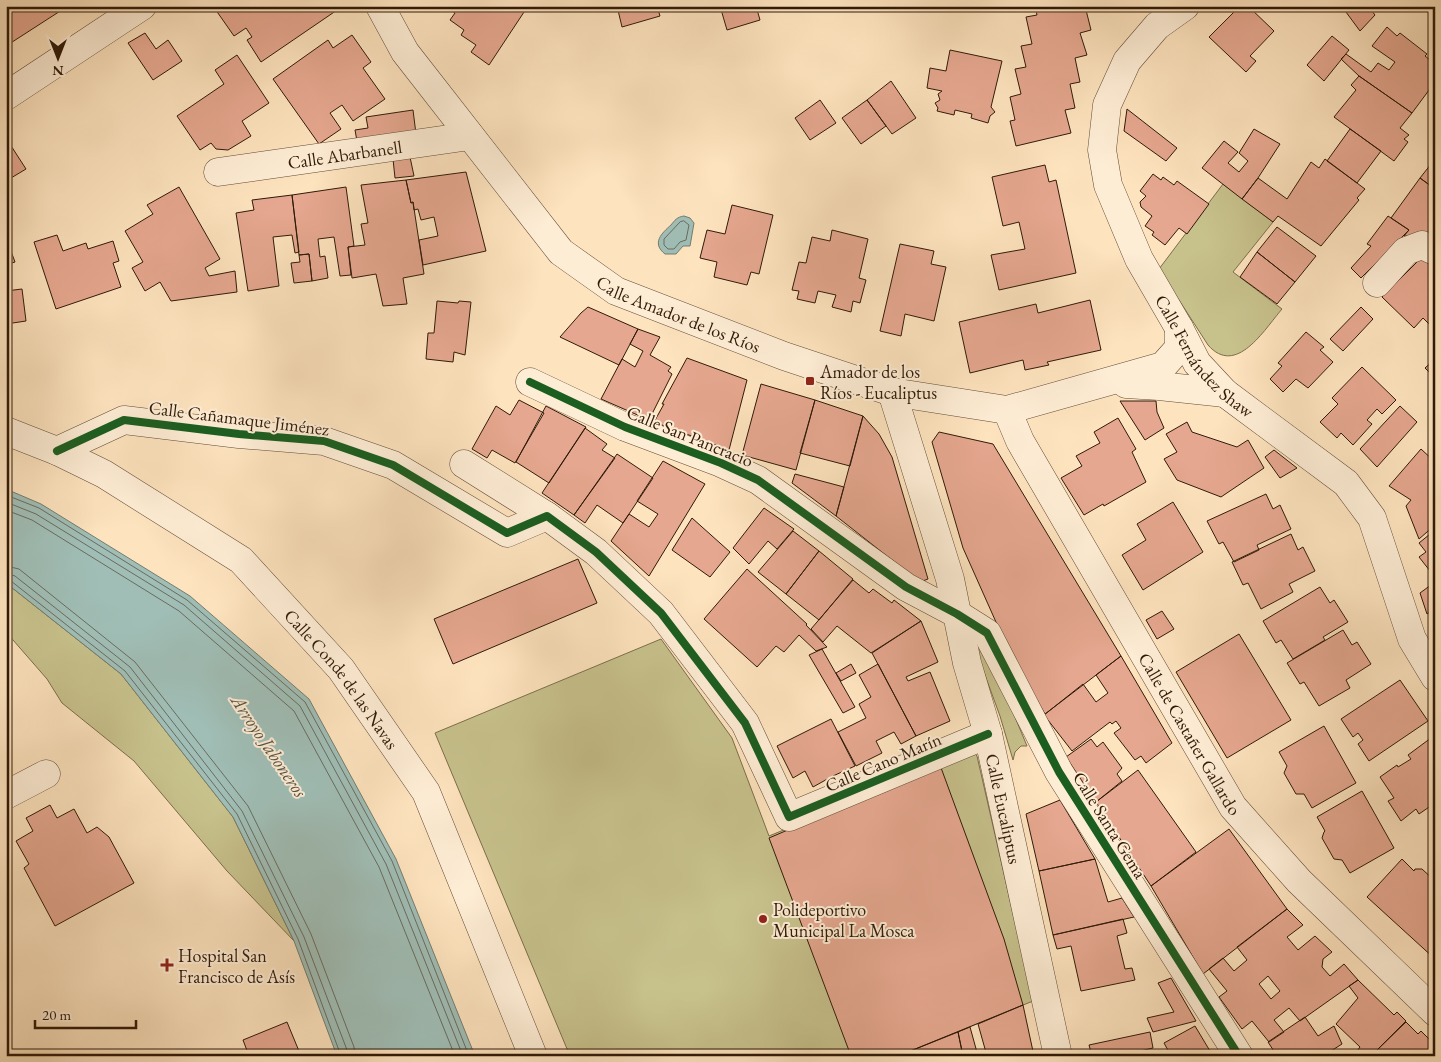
<svg xmlns="http://www.w3.org/2000/svg" width="1441" height="1062" font-family="'EB Garamond',serif">
<rect width="100%" height="100%" fill="#fde3be"/>
<filter id="stains"><feTurbulence type="fractalNoise" baseFrequency=".004" numOctaves="4"/><feColorMatrix values="0 0 0 0 .2 0 0 0 0 .09 0 0 0 0 .02 0 0 0 .5 -.17"/></filter>
<radialGradient id="worn" r=".72"><stop offset=".6" stop-color="#630" stop-opacity="0"/><stop offset="1" stop-color="#630" stop-opacity=".3"/></radialGradient>
<!-- green -->
<path fill="#c7c18c" stroke="#7c6e4a" d="M1223,184L1273,222L1233,272L1282,309C1264,330 1236,377 1208,345L1159,269Z
M6,583L121,674L233,817L294,941L227,871L134,761L62,703L47,679L6,632Z
M974,635L1000,681L1027,746H1021L1015,752L1013,760L1000,716L971,637Z
M661,639L732,738L769,836L973,752L977,756L1033,1001L898,1056H570L435,733Z"/>
<!-- water -->
<path fill="#a0beb6" stroke="#737c70" d="M684,216L690,218L694,223L690,246H683L676,254H665C651,243 662,233 671,225C675,220 677,217 684,216Z
M6,489L41,504L190,596L309,699L396,859L475,1056H337L294,941L233,817L121,674L6,583Z"/>
<g fill="none" stroke-linecap="round" stroke-linejoin="round">
<!-- shore -->
<path stroke="#686c5f" stroke-width="1" d="M684,221L689,225L686,240L680,242L674,249H668L664,245V239L680,222Z
M6,495L39,508L187,600L305,702L392,861L469,1056
M6,502L36,514L184,605L300,706L386,864L463,1056
M6,510L32,520L179,611L294,711L379,867L455,1056
M6,566L19,569L135,662L248,806L311,934L354,1047L355,1056
M6,573L15,576L130,667L242,811L304,937L347,1050L348,1056
M6,579L11,581L125,671L237,814L298,939L341,1056"/>
</g>
<!-- building -->
<path fill="#e5a78f" stroke="#301a08" fill-rule="evenodd" d="M6,6H68L6,46Z
M213,6H343L261,62L247,40L252,37L246,28L234,36Z
M445,6H528L489,65L471,52L476,45L461,35L464,30L450,20L455,13Z
M617,6H657L660,16L622,27Z
M720,6H756L760,20L727,30Z
M1035,6H1085L1091,30L1080,33L1087,55L1075,58L1080,82L1070,84L1075,108L1065,110L1071,133L1016,146L1010,121L1015,120L1010,97L1021,94L1015,69L1026,67L1021,46L1032,44L1026,17L1037,15Z
M1240,6H1248L1274,31L1250,56L1256,61L1246,72L1209,37Z
M1345,6H1368L1375,15L1360,31L1343,8Z
M1387,27L1397,36L1400,33L1427,54L1425,56L1435,64V82L1412,113L1359,76L1341,59L1346,54L1371,72L1378,63L1389,70L1395,62L1372,46Z
M145,33L156,49L168,40L182,61L153,80L128,43Z
M352,35L371,62L363,68L385,99L353,121L342,105L330,113L341,129L319,144L273,79L328,40L333,48Z
M1332,36L1349,50L1324,81L1307,65Z
M950,50L1002,61L991,107L995,112L990,116L988,123L971,118L972,114L955,110L954,115L937,111L938,108L935,103L940,100L938,94L942,91L927,88L930,68L946,71Z
M237,55L269,103L242,121L251,136L228,150L216,149L211,143L200,150L177,116L224,84L215,70Z
M1359,76L1412,113L1400,128L1409,135L1404,139L1408,142L1394,161L1334,117L1356,90L1351,85Z
M891,81L916,118L892,134L867,100Z
M820,100L836,123L810,140L795,118Z
M867,100L886,126L861,144L842,118Z
M1127,109L1177,148L1166,161L1124,131Z
M413,110L416,134L357,141L355,130L368,128L366,117Z
M1254,129L1280,144L1258,178L1242,199L1202,168L1224,141L1238,152L1228,163L1239,172L1248,161L1239,153Z
M1350,129L1381,151L1357,183L1327,161Z
M6,138L26,169L6,181Z
M410,157L414,176L395,178L393,159Z
M1325,159L1365,189L1357,198L1359,200L1321,246L1278,216L1273,222L1242,199L1258,178L1287,199L1311,162L1319,168Z
M1435,159V189L1420,178Z
M1045,165L1049,182L1056,180L1076,273L999,290L991,255L1025,249L1019,222L1003,226L992,177Z
M466,172L486,251L423,265L419,240L438,236L434,217L421,220L418,209L414,210L413,202L411,203L406,180Z
M1153,174L1161,180L1163,177L1174,185L1177,181L1209,204L1187,234L1179,228L1165,245L1152,235L1154,232L1145,226L1152,216L1141,207L1140,202L1146,196L1140,191Z
M1420,178L1435,189V236H1404L1409,230L1391,218Z
M406,180L411,203L413,202L424,274L403,278L407,304L383,306L376,274L352,278L348,247L365,245L361,224L368,223L361,185Z
M179,187L220,259L205,268L209,276L235,271L237,292L171,301L160,282L145,291L132,268L143,262L125,231L153,214L147,205Z
M346,187L354,246L348,247L351,275L340,276L334,237L318,239L320,257L325,256L328,278L312,281L309,254L299,255L292,195Z
M292,195L299,252L295,253L292,235L273,237L279,286L248,291L236,213L254,210L252,200Z
M732,205L773,215L759,274L751,272L747,285L714,277L717,262L700,258L707,230L725,234Z
M1388,216L1409,230L1361,278L1351,268L1371,246L1367,244Z
M1277,227L1316,256L1295,282L1257,252Z
M832,230L868,239L859,278L866,280L860,303L853,301L851,312L832,307L836,295L818,291L815,303L797,299L799,291L792,290L799,262L806,263L812,237L830,241Z
M57,235L63,251L86,243L88,249L113,241L119,261L113,263L121,287L56,309L34,242Z
M6,238L15,262L6,265Z
M900,244L934,251L931,264L946,267L934,321L905,314L901,336L880,331Z
M1257,252L1295,282L1277,304L1240,277Z
M309,254L312,281L294,283L291,263L300,262L299,255Z
M1424,255L1435,266V330L1423,318L1414,328L1382,297Z
M22,289L26,321L6,324V291Z
M1090,300L1101,350L1047,362L1049,365L1025,370L1023,360L970,373L959,322L1036,304L1038,313Z
M437,301L458,303L459,301L471,302L465,355L454,352L453,362L426,359L428,333H434Z
M588,307L638,329L619,365L560,337L581,313Z
M1361,307L1373,319L1343,351L1330,339Z
M638,329L660,337L650,355L671,367L668,371L672,374L649,420L601,399L622,359L635,367L643,351L630,344Z
M1306,332L1324,347L1320,350L1333,362L1308,388L1296,379L1283,392L1270,379L1282,366L1278,363Z
M687,358L747,380L729,450L654,422L664,404H662Z
M1435,359V378L1425,368Z
M1362,367L1396,400L1382,414L1377,409L1367,420L1372,424L1353,445L1341,433L1337,438L1320,422L1338,404L1332,398Z
M761,384L815,400L796,470L742,455Z
M519,400L544,413L515,463L492,450L487,458L472,449L496,406L510,415Z
M815,400L863,416L850,466L800,453Z
M1120,401H1156L1157,412L1164,428L1145,440Z
M546,406L586,427L549,483L516,462Z
M1400,406L1417,422L1377,467L1360,449Z
M863,416L879,434L892,457L928,579L920,582L836,516Z
M1118,418L1136,449L1132,452L1146,482L1104,506L1103,504L1084,515L1061,478L1082,466L1076,456L1100,443L1094,432Z
M1187,422L1192,432L1237,447L1248,440L1264,468L1221,497L1177,480L1164,459L1177,452L1166,434Z
M585,428L607,444L602,450L615,458L574,515L542,493Z
M939,432L993,444L1121,656L1045,714L1012,658L963,548L932,442Z
M1421,449L1435,462V484L1433,486L1435,488V525L1419,539L1406,506L1411,500L1389,486Z
M1274,450L1297,468L1280,478L1265,457Z
M617,454L653,478L623,523L597,505L585,523L574,515Z
M663,461L705,484L649,576L611,541L629,514L649,527L658,514L637,501Z
M795,474L844,487L836,516L792,483Z
M1266,494L1273,509L1280,505L1291,529L1257,545L1259,550L1234,562L1223,542L1219,544L1207,521Z
M1173,502L1203,552L1143,590L1122,555L1146,540L1137,524Z
M764,508L794,529L777,549L768,541L749,564L733,548Z
M692,518L730,552L710,577L672,550Z
M1435,530V576H1434L1419,557L1426,552L1419,543Z
M793,531L819,551L786,594L758,572Z
M1291,534L1298,550L1303,547L1315,571L1289,584L1293,592L1261,609L1248,583L1243,585L1232,562Z
M819,551L853,579L819,620L786,594Z
M578,559L597,603L453,664L434,619Z
M747,569L807,624L806,625L827,647L816,651L799,635L784,652L776,646L757,667L704,619Z
M853,580L869,593L873,589L892,603L894,600L921,621L871,653L837,626L823,642L811,629Z
M1435,582V608L1427,614L1420,593Z
M1320,587L1330,603L1334,600L1348,622L1323,637L1325,640L1293,659L1281,640L1276,643L1263,621Z
M1162,611L1174,629L1157,639L1146,620Z
M921,621L938,662L906,677L908,681L930,672L950,721L916,736L872,653Z
M1343,630L1352,645L1357,642L1371,664L1346,680L1350,688L1319,706L1304,682L1300,684L1287,663Z
M1239,634L1291,720L1227,758L1176,672Z
M822,649L855,707L843,713L809,655Z
M1121,656L1172,743L1146,763L1141,756L1135,760L1114,733L1121,728L1116,721L1112,724L1110,722L1072,751L1044,715L1083,684L1096,702L1108,693L1096,675Z
M851,664L856,673L841,681L836,673Z
M878,664L916,736L901,744L894,732L876,741L882,753L856,766L838,732L866,718L859,704L871,697L859,675Z
M1400,680L1428,721L1369,761L1358,744L1363,740L1358,733L1353,737L1341,719Z
M831,719L855,766L833,776L835,778L832,779L831,777L813,787L805,771L793,778L777,746Z
M1324,726L1356,783L1312,808L1304,794H1296L1284,773L1287,766L1279,752Z
M1435,735V803L1419,814L1416,809L1401,821L1388,801L1394,798L1380,777L1397,765L1398,767L1411,759L1408,755Z
M1091,739L1097,747L1103,742L1122,768L1117,774L1122,781L1096,802L1066,757Z
M940,765L1004,939L1023,1005L898,1056H851L769,838Z
M1138,770L1196,852L1151,886L1096,802Z
M1362,791L1394,848L1350,873L1342,860L1334,859L1322,838L1324,832L1325,831L1317,817Z
M1060,800L1095,859L1039,871L1026,814Z
M50,805L57,818L74,809L87,833L97,827L109,837L134,883L55,926L24,868L29,864L16,841L33,831L26,818Z
M1229,829L1287,909L1203,974L1151,886Z
M1095,859L1108,902L1122,898L1134,917L1053,935L1039,871Z
M1402,859L1414,871L1415,869H1422L1435,881V959L1367,897Z
M1287,909L1303,925L1287,937L1298,950L1315,936L1332,952L1323,959L1322,967L1330,976L1344,964L1358,980L1300,1021L1289,1008L1274,1020L1284,1032L1269,1042L1252,1021L1242,1029L1219,997L1227,991L1209,969L1223,958L1234,971L1247,960L1237,947ZM1268,976L1280,991L1271,999L1259,984Z
M1123,919L1127,933L1117,936L1125,969L1132,968L1135,980L1081,991L1071,946L1057,949L1053,935Z
M1171,978L1196,1021L1153,1032L1147,1018L1174,1012L1158,983Z
M1358,980L1394,1015L1397,1012L1406,1021L1371,1056H1361L1357,1051L1360,1047L1336,1024L1358,998L1349,986Z
M1023,1005L1034,1056H987L978,1024Z
M1305,1017L1318,1036L1334,1026L1342,1044L1323,1056H1277L1268,1042Z
M287,1022L301,1056H249L243,1040Z
M1406,1022L1418,1034L1421,1031L1435,1045V1056H1371Z
M1195,1026L1213,1056H1171L1164,1043Z
M970,1027L978,1056H963L958,1032Z
M958,1032L963,1056H915L913,1050Z
M1150,1032L1153,1048L1131,1053L1132,1056H1092L1089,1045Z"/>
<g fill="none" stroke-linecap="round" stroke-linejoin="round">
<!-- minor casing -->
<g stroke="#634c36" stroke-width="29">
<g id="minor">
<path id="s1" d="M380,6L405,52L561,252L616,291L784,356L892,392L1007,410L1163,366L1179,348V328"/>
<path id="s2" d="M1185,6L1157,26L1127,61L1107,105L1102,150L1108,185L1139,259L1179,328L1197,363L1225,393L1346,483L1372,518L1412,639L1435,677"/>
<path d="M6,96L142,6"/>
<path id="s3" d="M218,172L470,136"/>
<path d="M1377,283L1406,251L1422,245L1435,251"/>
<path d="M530,382L625,427L721,463L758,480L906,587L957,614L987,633L1059,772L1239,1056"/>
<path d="M1126,384L1159,386L1225,393"/>
<path id="s4" d="M892,392L950,579L967,663L988,734L1058,1056"/>
<path id="s5" d="M1007,410L1020,441L1233,807L1299,881L1435,1012"/>
<path id="s6" d="M6,431L57,451L104,474L241,560L341,669L426,792L533,1056"/>
<path d="M57,451L124,420L239,434L324,441L393,465L507,533L547,516L596,552L661,613L745,723L789,817L988,734"/>
<path d="M464,464L547,516"/>
<path d="M6,795L46,774"/>
</g>
</g>
<!-- minor -->
<use href="#minor" stroke="#feedd5" stroke-width="28"/>
<!-- cycleway casing -->
<g stroke="#feedd5" stroke-width="11">
<path id="cycleway" d="M530,382L625,427L721,463L758,480L906,587L957,614L987,633L1059,772L1239,1056
M57,451L124,420L239,434L324,441L393,465L507,533L547,516L596,552L661,613L745,723L789,817L988,734"/>
</g>
<!-- cycleway -->
<use href="#cycleway" stroke="#1b5e20" stroke-width="8"/>
</g>
<!-- markers -->
<g fill="#8f2418" stroke="#feedd5" stroke-width="2">
<rect x="805" y="376" width="10" height="10" rx="2.5"/>
<circle cx="763" cy="919" r="5"/>
<path d="M164.5 957.5h5v5h5v5h-5v5h-5v-5h-5v-5h5z"/>
</g>
<g text-anchor="middle" dominant-baseline="central" stroke-width="4" stroke-linejoin="round" paint-order="stroke">
<!-- street labels -->
<g font-size="18" fill="#301a08" stroke="#feedd5">
<text stroke="none"><textPath href="#s3" startOffset="128">Calle Abarbanell</textPath></text>
<text stroke="none"><textPath href="#s1" startOffset="440">Calle Amador de los Ríos</textPath></text>
<text stroke="none"><textPath href="#s2" startOffset="408">Calle Fernández Shaw</textPath></text>
<text transform="translate(239 418) rotate(7)">Calle Cañamaque Jiménez</text>
<text transform="translate(690 436) rotate(22)">Calle San Pancracio</text>
<text stroke="none"><textPath href="#s6" startOffset="425">Calle Conde de las Navas</textPath></text>
<text stroke="none"><textPath href="#s5" startOffset="372">Calle de Castañer Gallardo</textPath></text>
<text transform="translate(883 762) rotate(-23)">Calle Cano Marín</text>
<text stroke="none"><textPath href="#s4" startOffset="432">Calle Eucaliptus</textPath></text>
<text transform="translate(1110 825) rotate(58)">Calle Santa Gema</text>
</g>
<!-- poi labels -->
<g font-size="18" fill="#301a08" stroke="#feedd5" text-anchor="start">
<text x="820" y="371">Amador de los<tspan x="820" dy="21">Ríos - Eucaliptus</tspan></text>
<text x="773" y="909">Polideportivo<tspan x="773" dy="21">Municipal La Mosca</tspan></text>
<text x="178" y="955">Hospital San<tspan x="178" dy="21">Francisco de Asís</tspan></text>
</g>
<!-- water labels -->
<g font-size="19" font-style="italic" fill="#575345" stroke="#feedd5">
<text transform="translate(269 746) rotate(56)">Arroyo Jaboneros</text>
</g>
</g>
<!-- margin -->
<rect width="1441" height="1062" fill="none" stroke="#fde3be" stroke-width="25"/>
<rect x="8" y="8" width="1426" height="1047" fill="none" stroke="#301a08" stroke-width="2.5"/>
<rect x="12" y="12" width="1416" height="1037" fill="none" stroke="#301a08"/>
<!-- north arrow -->
<g transform="translate(58 58) rotate(180)" stroke="#feedd5" stroke-width="4" paint-order="stroke">
<path d="M0-4L9 19L0 12L-9 19Z" fill="#301a08"/>
<text y="-8" font-size="14" font-weight="bold" text-anchor="middle" fill="#301a08">N</text>
</g>
<!-- scale -->
<path d="M35 1020v8h101v-8" fill="none" stroke="#301a08" stroke-width="2.5"/>
<text x="42" y="1020" font-size="15" fill="#301a08" stroke="#feedd5" stroke-width="4" paint-order="stroke">20 m</text>
<rect width="100%" height="100%" filter="url(#stains)"/>
<rect width="100%" height="100%" fill="url(#worn)"/>
</svg>
